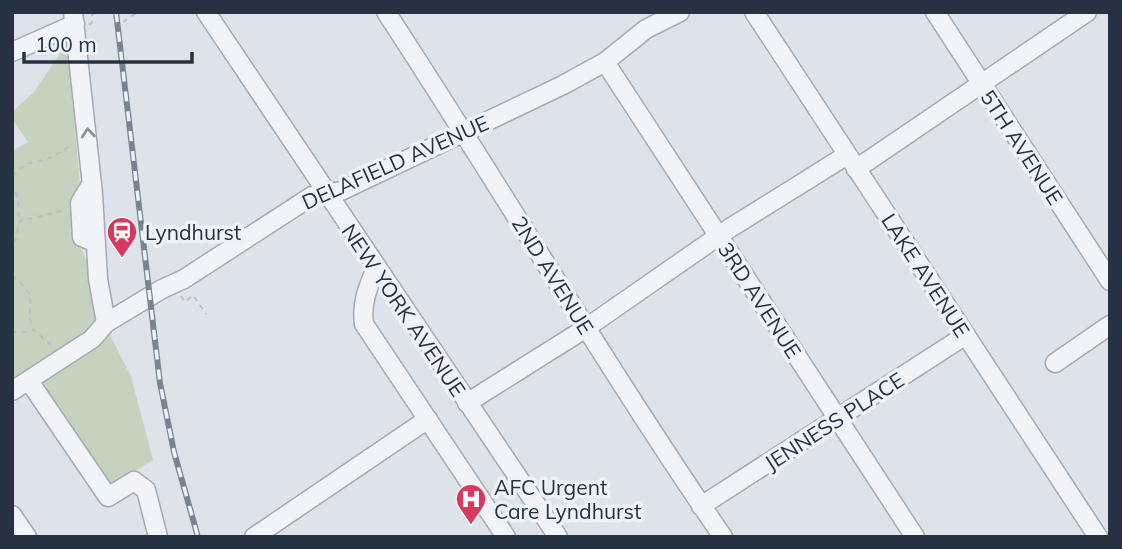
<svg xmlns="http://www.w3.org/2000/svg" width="1122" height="549" font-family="Mulish,sans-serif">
<rect width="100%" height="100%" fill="#dee3e9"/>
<!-- green -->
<path fill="#c5d3be" d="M67,43L80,183L72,200L78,244L89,264L91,298L131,376L153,460L106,489L33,379L12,392V151L28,142L12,119V112L34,92Z"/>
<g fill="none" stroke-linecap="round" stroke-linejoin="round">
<!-- minor casing -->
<g stroke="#a3aab3" stroke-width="21">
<path id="minor" d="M73,12L93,194L98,279L106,323
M206,12L558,537
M386,12C500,186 605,365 723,537
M754,12L1098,537
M935,12L1110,281
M12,52L75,24
M605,62L915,537
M856,169L1087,12
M92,183L80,203L82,237L96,243
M376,268C368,287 361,303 364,324L506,537
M1055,363L1110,325
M29,381L108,497L134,481L146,490L158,537
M12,391L92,339L106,323L162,289L184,279L312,196L341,191L563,85L605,62L646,29L680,12
M467,403L586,328L730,228L847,155
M701,506L966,335
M12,515L27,537
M254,537L428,419"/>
</g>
<!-- path -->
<path stroke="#bcc1c8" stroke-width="2" stroke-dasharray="5 5" stroke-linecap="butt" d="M123,22L138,12
M89,24L92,23V14L104,13
M12,176L26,164L50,158L72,145
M12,183L18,199L20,220
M12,252L20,221L66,210
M12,276C44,298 22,309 34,330
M181,296L185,302L193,295L206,314
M12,331L20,333L34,330L53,347"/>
<!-- minor -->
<use href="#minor" stroke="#f1f3f7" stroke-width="18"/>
<!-- rail casing -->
<g stroke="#768493" stroke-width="6">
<path id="rail" d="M116,12L160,383L174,452L198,537"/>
</g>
<!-- rail -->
<use href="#rail" stroke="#edf2f6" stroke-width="3.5" stroke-dasharray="10" stroke-linecap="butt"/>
</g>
<!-- one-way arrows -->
<defs><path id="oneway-chevron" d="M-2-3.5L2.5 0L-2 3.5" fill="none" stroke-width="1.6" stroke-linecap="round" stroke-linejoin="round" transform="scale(1.75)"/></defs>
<use stroke="#8c929c" href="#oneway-chevron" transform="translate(88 133) rotate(-95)"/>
<!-- icons -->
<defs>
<g id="station-pin" transform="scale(1.575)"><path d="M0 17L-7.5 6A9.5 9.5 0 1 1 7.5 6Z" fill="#d8395e" stroke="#edf2f6"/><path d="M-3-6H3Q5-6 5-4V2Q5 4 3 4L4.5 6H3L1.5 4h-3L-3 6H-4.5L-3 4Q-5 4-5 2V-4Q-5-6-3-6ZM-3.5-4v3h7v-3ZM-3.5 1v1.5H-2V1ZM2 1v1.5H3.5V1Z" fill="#fff"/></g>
<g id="hospital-pin" transform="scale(1.575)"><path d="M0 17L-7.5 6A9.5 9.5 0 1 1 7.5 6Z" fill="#d8395e" stroke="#edf2f6"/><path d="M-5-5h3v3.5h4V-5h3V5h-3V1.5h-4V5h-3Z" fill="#fff"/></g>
</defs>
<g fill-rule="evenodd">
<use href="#station-pin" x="122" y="232"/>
<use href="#hospital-pin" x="471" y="499"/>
</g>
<g text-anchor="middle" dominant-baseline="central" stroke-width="7" stroke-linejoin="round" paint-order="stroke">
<!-- street labels -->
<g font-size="21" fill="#263241" stroke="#edf2f6">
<text transform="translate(1022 147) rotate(57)">5TH AVENUE</text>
<text transform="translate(395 162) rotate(-24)">DELAFIELD AVENUE</text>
<text transform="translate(553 275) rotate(58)">2ND AVENUE</text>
<text transform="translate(926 275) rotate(57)">LAKE AVENUE</text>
<text transform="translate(760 300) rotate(57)">3RD AVENUE</text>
<text transform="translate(404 310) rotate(56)">NEW YORK AVENUE</text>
<text transform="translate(834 421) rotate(-33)">JENNESS PLACE</text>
</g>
<!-- poi labels -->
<g font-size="21" fill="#263241" stroke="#edf2f6" text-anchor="start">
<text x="145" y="232">Lyndhurst</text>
<text x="494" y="487">AFC Urgent<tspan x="494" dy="24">Care Lyndhurst</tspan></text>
</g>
</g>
<!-- border -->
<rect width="1122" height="549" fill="none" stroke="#263241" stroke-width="28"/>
<!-- scale -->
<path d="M24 52v10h168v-10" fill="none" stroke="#263241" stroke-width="3.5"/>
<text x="35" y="52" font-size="21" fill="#263241" stroke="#edf2f6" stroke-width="5" paint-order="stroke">100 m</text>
</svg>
